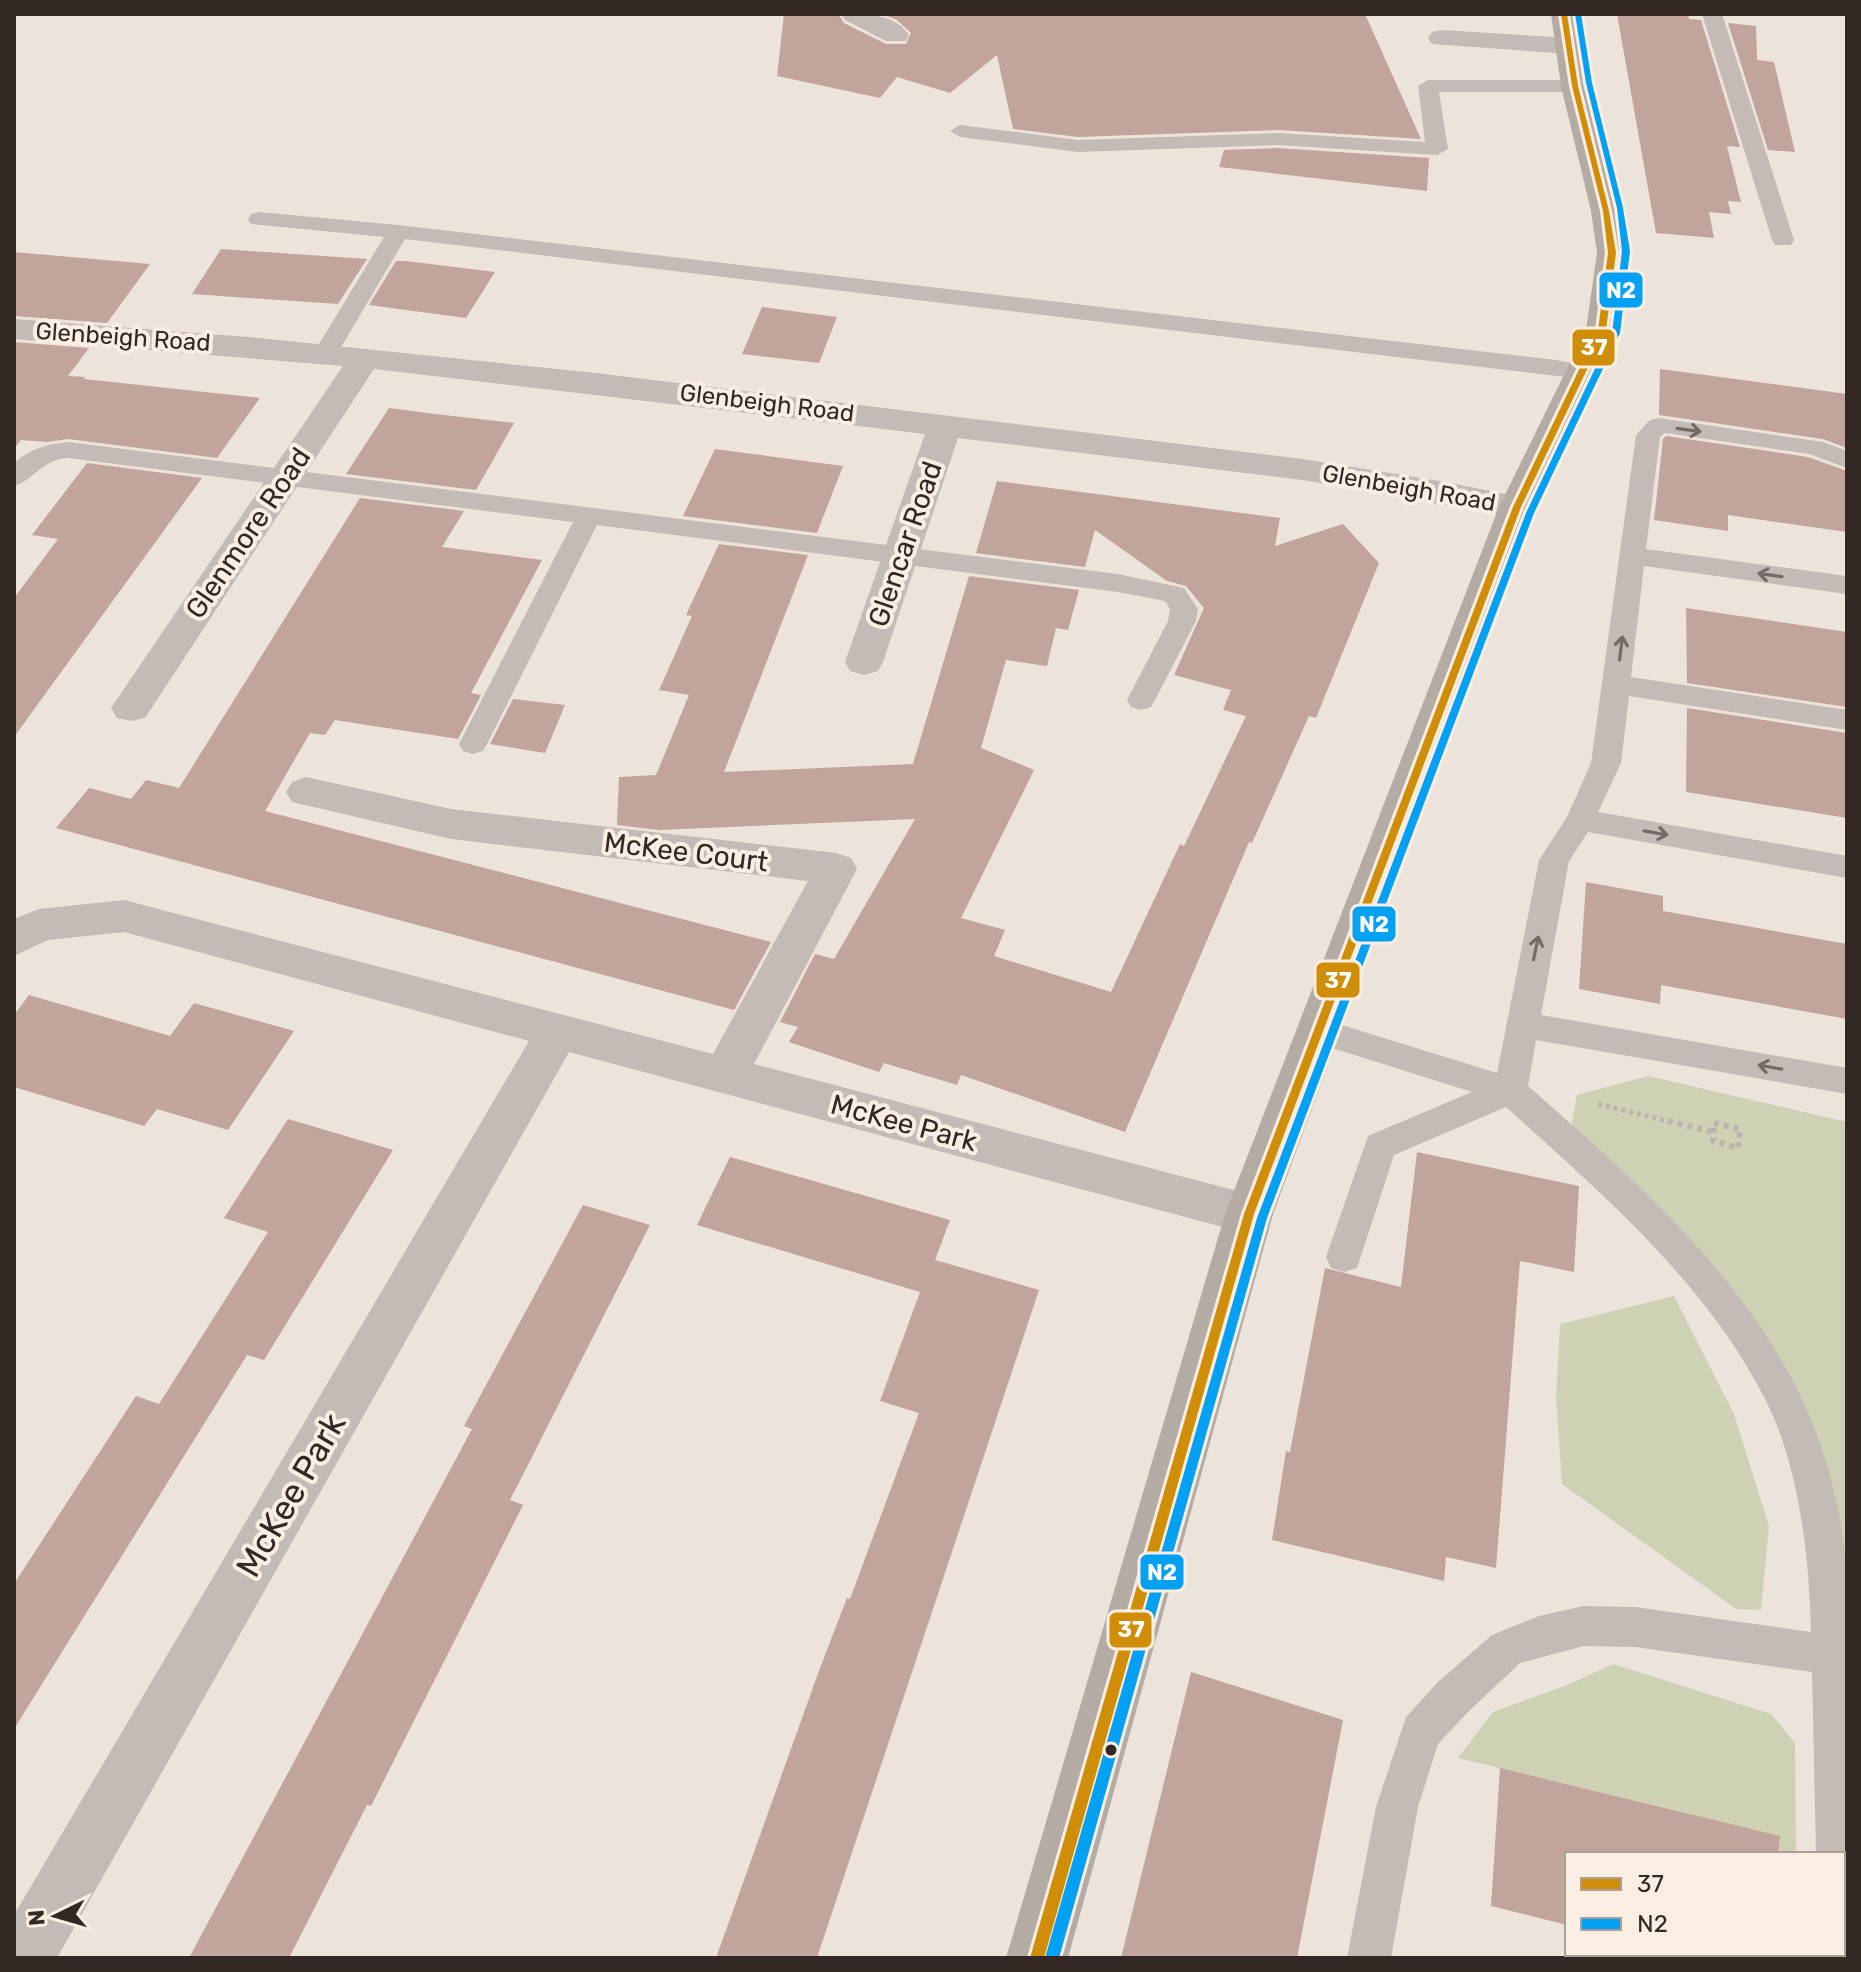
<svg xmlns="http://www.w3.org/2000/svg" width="1861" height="1972" font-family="Rubik,sans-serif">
<rect width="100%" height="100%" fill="#ece3db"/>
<!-- green -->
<path fill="#ced1b4" d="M1648,1076L1847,1122V1593L1711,1265L1631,1179L1571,1128L1577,1095Z
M1674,1296L1734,1414L1769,1526L1761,1610L1736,1609L1562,1484L1556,1397L1560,1324Z
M1613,1664L1771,1714L1795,1743L1796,1854H1694V1815L1458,1758L1493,1712L1565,1686Z
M1656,1954H1797V1958H1656Z"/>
<!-- building -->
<path fill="#c1a49c" d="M784,14H838L844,23L886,44H906L911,33L897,20L882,14H1365L1421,139L1278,130L1078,137L1013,129L997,55L950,93L897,77L880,98L777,76Z
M1617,14H1688L1689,19L1701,20L1740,147L1727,146L1741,202L1728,201L1731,214L1709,212L1714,238L1656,233Z
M1728,23L1756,26L1757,60L1774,62L1795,152L1768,150Z
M1278,148L1429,158L1427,191L1219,167L1224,150Z
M221,249L309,255L367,259L338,304L192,294Z
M14,252L150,264L107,323L14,316Z
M396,261H406L495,272L466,318L369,305Z
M762,307L837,317L819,363L742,354Z
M14,342L89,348L68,376L85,377L84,379L260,398L217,458L68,439L47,442L21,440L14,449Z
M1660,369L1847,394V448L1823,439L1659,415Z
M389,408L435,414L514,423L476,490L346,474Z
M1666,436L1808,457L1847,471V532L1728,515V531L1654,520L1663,439Z
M715,449L843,466L817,533L683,516Z
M87,463L202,478L14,737V598L58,539L32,535Z
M997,481L1280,518L1275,546L1343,524L1379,563L1316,718L1309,716L1252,843L1249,842L1125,1132L961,1075L957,1085L884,1063L879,1072L789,1042L798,1027L780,1022L815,954L834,959L915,819L659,830L617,825L619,777L656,775L689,695L659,690L692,616L686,615L719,544L808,555L724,772L913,764L969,576L1079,590L1068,630L1056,628L1047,666L1006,660L981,748L1034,770L961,918L1005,930L994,956L1111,992L1180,844L1184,846L1246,716L1223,710L1231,690L1174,675L1204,608L1186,586L1167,581L1095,530L1085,567L976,553Z
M360,498L464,511L442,547L542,560L471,693L481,695L458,739L335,720L325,735L310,733L265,811L771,942L734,1010L56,828L89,788L131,799L146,780L179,788Z
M1686,608L1847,632V707L1687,683Z
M513,699L565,705L545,753L490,744Z
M1687,708L1847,733V818L1686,792Z
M1586,882L1663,896V911L1847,944V1019L1661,985L1660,1004L1579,989Z
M29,995L170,1036L194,1003L294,1031L228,1130L157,1109L144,1126L14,1087V1015Z
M288,1119L393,1150L264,1360L247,1355L14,1729V1584L136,1396L159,1404L268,1232L224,1218Z
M1417,1152L1579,1186L1574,1272L1520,1261L1496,1568L1446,1557L1444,1581L1272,1540L1286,1451L1290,1452L1325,1268L1401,1287Z
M730,1157L950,1220L935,1260L1039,1290L817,1958H716L820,1668L847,1598L850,1599L919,1413L880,1401L920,1292L697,1225Z
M583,1205L650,1225L510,1500L523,1505L371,1806L367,1805L289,1958H189L472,1429L464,1426Z
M1191,1672L1343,1720L1297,1958H1121Z
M1500,1768L1780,1836L1778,1854H1567V1925L1491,1906Z"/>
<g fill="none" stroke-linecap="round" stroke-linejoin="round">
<!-- path-far1 -->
<path stroke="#bdb4ae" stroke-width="5" stroke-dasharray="4 4" stroke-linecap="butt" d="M1598,1104L1676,1123"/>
<!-- path -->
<path stroke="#bdb4ae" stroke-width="6" stroke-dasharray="5 5" stroke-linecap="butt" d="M1668,1121L1713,1132
M1714,1123L1740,1129L1738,1148L1713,1141Z"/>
<!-- lane -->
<path fill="#c4bbb6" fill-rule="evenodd" d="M1702,14H1722L1794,240L1791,245H1775L1772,240Z
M1428,80H1575L1585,86L1575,92H1439L1448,149L1437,155L1278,145L1078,152L960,137L950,131L960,125L1078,140L1278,133L1425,142L1418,86Z
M259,212L398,225L1556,360L1590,367L1594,372L1590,377L1582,379L405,239L337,354L333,359H317L313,354L384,237L251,224L248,219L251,214Z
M1659,418L1823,442L1847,451V468L1809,454L1665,433L1660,437L1646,549L1847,576V594L1644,566L1631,677L1847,710V730L1629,696L1621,763L1598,812L1847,856V878L1588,832L1569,861L1541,1015L1847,1068V1094L1536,1040L1528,1086C1685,1224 1835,1356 1847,1580C1852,1677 1847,1775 1847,1872L1843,1874V1854H1816L1812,1672L1635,1647L1584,1646L1520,1663L1468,1712L1438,1744L1418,1807L1391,1958H1347L1376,1807L1406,1717L1438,1682L1492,1635L1539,1616L1584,1606L1635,1607L1811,1632C1809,1557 1800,1469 1766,1401C1707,1283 1602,1194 1506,1107L1394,1155L1357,1268L1344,1272L1331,1268L1326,1257L1368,1136L1472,1092L1307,1040L1303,1031L1307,1022L1319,1018L1497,1073L1539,860L1567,817L1591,763L1636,435L1650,420Z
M68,442L1118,574L1184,588L1198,609L1196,621L1155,700L1151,707L1141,710L1131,707L1127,700L1168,621L1170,609L1165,601L1118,592L597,525L487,744L483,751L473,754L463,751L459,744L573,522L68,458C40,460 35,480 14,486V463C30,449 47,444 68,442Z
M1843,1933L1847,1934V1958H1819V1954H1843Z"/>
<!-- street -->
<path fill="#c4bbb6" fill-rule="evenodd" d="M841,14C864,14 895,13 909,35L906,41H886L845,20Z
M1442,30L1570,38L1580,40L1584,46L1580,52L1570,54L1432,44L1428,38L1432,32Z
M14,319L248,337L596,373L1303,459L1446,482L1530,499L1535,507L1530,515L1517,518L1303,480L958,438L883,662L878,671L864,675L850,671L845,662L925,434L374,369L145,718L131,721L117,718L111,708L343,366L14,339Z
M306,777L451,809L836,853L851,858L857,869L754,1064L1249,1194L1266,1200L1273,1214L1266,1228L1249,1234L569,1052L57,1958H14V1915L529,1041L124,932L48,940L14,956V919L39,909L124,900L713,1054L808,881L451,839L292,802L286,792L292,782Z"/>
<!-- secondary -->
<path fill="#b5aba5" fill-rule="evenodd" d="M1551,14H1577L1589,86L1621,211L1627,253L1618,330L1535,507L1273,1214L1068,1958H1006L1225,1214L1499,507L1586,330L1597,253L1591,211L1561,86Z"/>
<!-- bus-1 casing -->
<g stroke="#faede2" stroke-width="6">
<path id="bus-1" d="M1561,14H1567L1578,86L1609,211L1616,253L1606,330L1521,507L1254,1214L1044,1958H1030L1244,1214L1513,507L1598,330L1608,253L1603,211L1572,86Z"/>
</g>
<!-- bus-2 casing -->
<g stroke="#faede2" stroke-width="6">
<path id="bus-2" d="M1575,14H1581L1592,83L1623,208L1630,251L1620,333L1534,513L1267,1218L1059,1958H1045L1257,1218L1526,513L1612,333L1622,251L1617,208L1586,83Z"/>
</g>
<!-- bus-1 -->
<use href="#bus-1" fill="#d08d07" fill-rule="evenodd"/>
<!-- bus-2 -->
<use href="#bus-2" fill="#03a0f4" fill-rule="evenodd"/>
</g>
<!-- one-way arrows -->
<defs><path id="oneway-shaft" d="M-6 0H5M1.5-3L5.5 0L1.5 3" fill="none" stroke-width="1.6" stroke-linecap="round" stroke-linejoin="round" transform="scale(2)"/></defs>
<g stroke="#756a66">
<use href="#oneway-shaft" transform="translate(1689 430) rotate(8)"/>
<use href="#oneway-shaft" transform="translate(1770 575) rotate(-172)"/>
<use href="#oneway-shaft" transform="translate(1621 648) rotate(-83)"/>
<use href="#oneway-shaft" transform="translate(1656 833) rotate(10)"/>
<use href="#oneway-shaft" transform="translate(1536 948) rotate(-78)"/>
<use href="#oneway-shaft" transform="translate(1770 1067) rotate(-170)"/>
</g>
<!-- markers -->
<circle fill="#342824" stroke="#faede2" stroke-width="3" cx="1111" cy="1750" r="7"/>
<g text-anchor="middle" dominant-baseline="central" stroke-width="8" stroke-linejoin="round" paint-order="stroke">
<!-- far-street labels -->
<g font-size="24" fill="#342824" stroke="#faede2">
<text transform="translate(123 337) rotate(4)">Glenbeigh Road</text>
<text transform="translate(767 403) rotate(7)">Glenbeigh Road</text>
<text transform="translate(1409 488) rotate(10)">Glenbeigh Road</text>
</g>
<!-- street labels -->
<g font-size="28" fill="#342824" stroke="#faede2">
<text transform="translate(248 533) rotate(-56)">Glenmore Road</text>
<text transform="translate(905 544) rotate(-71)">Glencar Road</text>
<text transform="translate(686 852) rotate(7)">McKee Court</text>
<text transform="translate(904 1123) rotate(15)">McKee Park</text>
</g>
<!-- near-street labels -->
<g font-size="34" fill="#342824" stroke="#faede2">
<text transform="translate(291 1495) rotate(-60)">McKee Park</text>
</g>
</g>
<g stroke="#faede2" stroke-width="3">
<rect x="1598" y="271" width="46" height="38" rx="8" fill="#03a0f4"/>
<rect x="1571" y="328" width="45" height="39" rx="8" fill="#d08d07"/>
<rect x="1351" y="905" width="46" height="38" rx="8" fill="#03a0f4"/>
<rect x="1315" y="961" width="46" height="38" rx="8" fill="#d08d07"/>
<rect x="1139" y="1553" width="46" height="38" rx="8" fill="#03a0f4"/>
<rect x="1108" y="1611" width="45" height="38" rx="8" fill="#d08d07"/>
</g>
<g font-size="22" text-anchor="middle" font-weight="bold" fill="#fff">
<text x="1621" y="298">N2</text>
<text x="1594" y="355">37</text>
<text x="1374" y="932">N2</text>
<text x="1338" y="988">37</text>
<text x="1162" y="1580">N2</text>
<text x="1131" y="1637">37</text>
</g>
<!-- border -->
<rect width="1861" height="1972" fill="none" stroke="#342824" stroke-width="32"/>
<!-- legend -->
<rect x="1565" y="1852" width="280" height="104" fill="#faede2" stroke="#ab9e96" stroke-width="2"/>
<rect x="1581" y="1878" width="40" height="12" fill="#d08d07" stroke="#ab9e96" stroke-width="2"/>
<text x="1637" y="1892" font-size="24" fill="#342824">37</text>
<rect x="1581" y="1918" width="40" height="12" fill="#03a0f4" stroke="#ab9e96" stroke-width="2"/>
<text x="1637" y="1932" font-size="24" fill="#342824">N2</text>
<!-- north arrow -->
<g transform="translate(56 1916) rotate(265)" stroke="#faede2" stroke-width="6" paint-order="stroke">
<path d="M0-6L14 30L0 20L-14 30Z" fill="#342824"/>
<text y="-12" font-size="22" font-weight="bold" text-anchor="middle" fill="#342824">N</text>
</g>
</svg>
